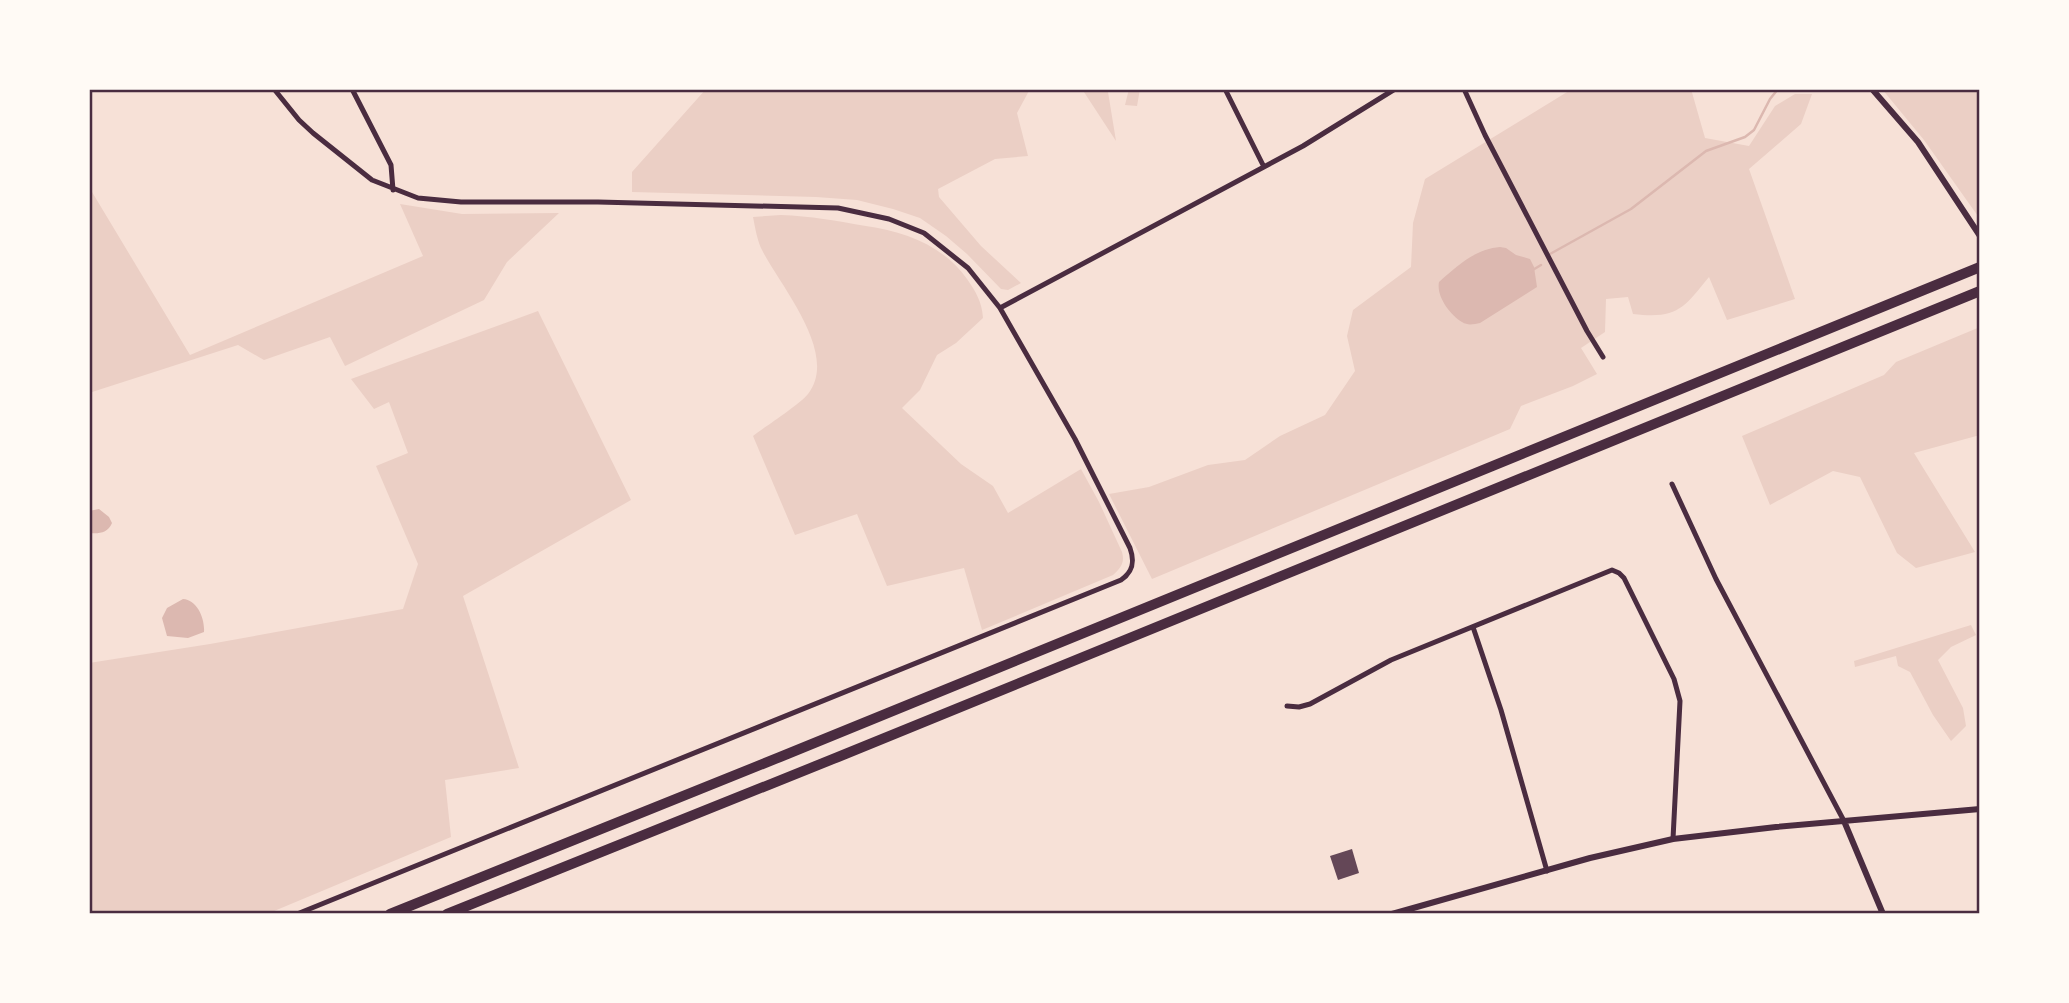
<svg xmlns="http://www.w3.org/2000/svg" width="2069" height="1003" font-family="'Source Sans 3',sans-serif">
<rect width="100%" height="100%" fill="#f7e1d7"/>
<!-- green -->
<path fill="#ebcfc5" d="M706,89H1030L1017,113L1028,156L995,159L938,189L939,197L981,246L1021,283L1008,290L1001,289L967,254L946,236L920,218L893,209L857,200L816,197L632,192V172Z
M1082,89H1117L1108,92L1116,141Z
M1129,89H1140L1137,106L1125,105Z
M1572,89H1691L1705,138L1749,146L1775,106L1795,94H1812L1801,124L1749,169L1795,299L1727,320L1709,277C1683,309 1677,319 1633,314L1628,297L1606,299L1605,332L1581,348L1597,374L1573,386L1521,406L1510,429L1152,579L1109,494L1149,487L1208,465L1245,460L1280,436L1325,415L1355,371L1347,336L1353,310L1411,267L1413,223L1425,179Z
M1882,89H1980V219L1924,140Z
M89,187L190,355L423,256L400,204L462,214L559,213L507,262L484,300L345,366L330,337L264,360L238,345L89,393Z
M781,215C810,216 837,221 866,226C905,232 943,245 967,279C976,292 982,302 983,318L956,343L937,355L920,390L902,408L961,464L993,486L1008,513L1081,469L1099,502L1122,552C1125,562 1121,568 1113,575L982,630L964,568L887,586L857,514L795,535L753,436C766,426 799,405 808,394C840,353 779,285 761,248C757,239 755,227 753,217Z
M538,311L631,500L463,596L519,768L445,780L451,837L267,914H89V663L210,644L403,609L418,564L376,466L408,453L389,402L374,409L351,379Z
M1980,327V435L1914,453L1975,552L1916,568L1897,553L1860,477L1833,471L1770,505L1742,436L1884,375L1896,362Z
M1971,625L1976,635L1951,647L1938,660L1963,708L1966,726L1951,741L1933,715L1910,672L1898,666L1896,656L1855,667L1854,661Z"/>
<!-- water -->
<path fill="#dcb8b0" d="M1500,247L1506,248L1516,255L1530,259L1534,267L1537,287L1480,323C1474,324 1468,326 1462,322C1450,315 1436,296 1439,282C1457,266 1475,249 1500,247Z
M99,509L109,517L112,523C108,533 99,534 89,533V511Z
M183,599C197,600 205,618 204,632L188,638L167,636L162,618L167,608Z"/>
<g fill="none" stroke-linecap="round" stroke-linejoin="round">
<!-- stream -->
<path stroke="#dcb8b0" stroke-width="2.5" d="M1550,254L1631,209L1706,151L1745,137L1754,130L1770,99L1778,89
M1531,271L1541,265"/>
</g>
<!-- building -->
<path fill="#644757" d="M1352,849L1359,873L1338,880L1330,856Z"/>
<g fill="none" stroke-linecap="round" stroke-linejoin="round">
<!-- minor -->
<path stroke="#4a2c40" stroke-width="5" d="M274,89L299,120L313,133L372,180L418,198L461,202H598L838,208L889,219L924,233L968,268L1000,308L1075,439L1130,548C1135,562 1133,572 1121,580L297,914
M352,89L391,165L393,190
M1225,89L1264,167
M1464,89L1485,135L1587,331L1603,357
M1000,308L1303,146L1395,89
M1672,484L1716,579L1844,821
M1473,627L1501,710L1547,871
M1287,706L1299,707L1310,704L1391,660L1612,570L1619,573L1624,578L1674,679L1680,701L1673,839"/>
<!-- tertiary -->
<path stroke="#4a2c40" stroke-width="6" d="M1872,89L1918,142L1980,236
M1844,821L1883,914
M1392,914L1590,858L1673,839L1776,827L1980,809"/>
<!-- motorway -->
<path stroke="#4a2c40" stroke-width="10" d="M390,914L780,757L1980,267
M447,914L838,757L1980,291"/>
</g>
<!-- border -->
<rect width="2069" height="1003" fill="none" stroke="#fffaf5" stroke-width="182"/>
<rect x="91" y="91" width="1887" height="821" fill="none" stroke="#4a2c40" stroke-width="2.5"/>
</svg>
